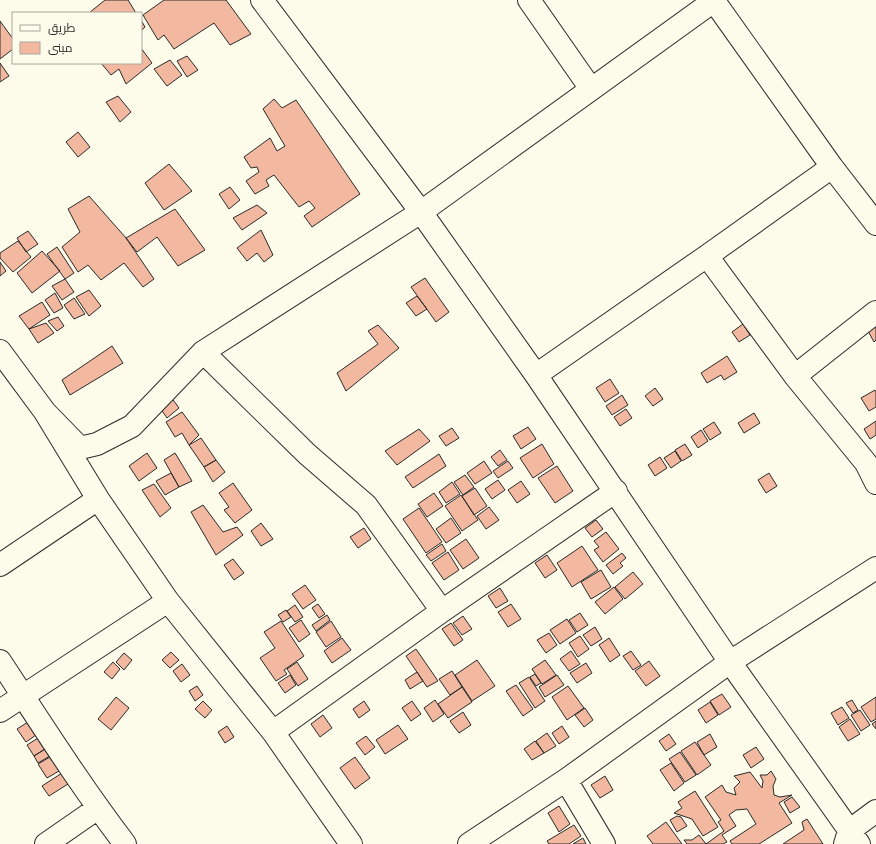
<svg xmlns="http://www.w3.org/2000/svg" width="876" height="844" font-family="Barlow,Cairo,sans-serif">
<rect width="100%" height="100%" fill="#fdfbea"/>
<!-- building -->
<path fill="#f2b8a0" stroke="#2b2b2b" d="M105,0H128L136,13H89Z
M164,0H226L251,34L230,45L214,23L174,49L164,35L158,40L143,15Z
M141,20L145,27L141,31Z
M0,21L13,39V49L0,59Z
M141,48L152,63L126,84L119,69L111,75L101,63H141Z
M187,56L198,70L187,77L177,61Z
M170,60L182,75L167,86L154,69Z
M0,63L9,76L0,82Z
M118,96L131,112L120,122L106,102Z
M274,99L282,108L296,100L360,194L312,227L304,216L315,208L309,201L299,207L274,175L266,180L269,186L255,194L246,181L259,172L257,167L251,168L244,157L270,138L277,151L285,146L263,109Z
M78,132L90,147L78,157L66,142Z
M169,164L192,191L164,210L145,183Z
M230,187L240,200L229,209L219,194Z
M89,196L126,238L154,279L143,287L124,263L101,280L88,265L78,272L62,247L80,232L68,209Z
M257,205L267,213L242,230L233,218Z
M175,209L205,250L178,266L157,237L137,252L126,238Z
M261,230L273,255L264,262L257,253L247,261L237,248Z
M28,231L38,244L26,252L17,238Z
M18,241L31,257L13,272L0,258V253Z
M57,247L74,273L65,279L47,254Z
M42,251L60,271L32,293L17,273Z
M0,262L6,271L0,276Z
M425,278L449,312L436,322L411,287Z
M65,279L74,292L62,300L52,286Z
M89,290L101,306L89,316L76,297Z
M55,293L63,308L54,313L45,300Z
M417,296L427,309L416,316L406,303Z
M74,298L85,314L74,319L64,305Z
M42,302L50,315L29,329L19,316Z
M58,317L64,326L57,331L48,321Z
M46,323L54,333L38,343L29,329Z
M743,324L750,335L739,342L732,332Z
M378,325L399,348L346,391L337,373L378,344L368,331Z
M876,325V340L874,342L868,331Z
M112,346L123,363L70,395L62,380Z
M727,356L737,372L724,380L721,375L707,383L701,373Z
M610,379L619,393L605,402L596,388Z
M655,388L663,399L653,406L645,396Z
M875,390L876,392V407L869,411L861,398Z
M622,395L628,405L612,415L606,406Z
M171,397L179,408L167,418L156,402Z
M626,409L632,418L620,426L614,417Z
M182,412L199,435L189,445L182,433L175,437L166,422Z
M754,413L760,423L744,433L738,423Z
M876,421V435L870,439L864,429Z
M714,422L721,433L710,440L703,429Z
M528,427L536,439L521,449L513,436Z
M452,428L459,438L446,446L439,436Z
M419,429L430,441L397,465L385,451Z
M701,430L708,441L698,448L691,437Z
M201,438L216,460L204,467L189,445Z
M542,444L554,464L533,478L520,458Z
M685,444L692,455L682,461L675,450Z
M500,450L507,460L498,466L491,457Z
M675,451L681,461L671,468L664,458Z
M147,453L157,468L139,481L129,466Z
M175,453L192,481L179,487L164,460Z
M439,454L446,466L413,488L405,477Z
M660,457L667,468L655,476L648,465Z
M216,460L225,472L213,482L204,467Z
M484,461L492,473L475,484L467,473Z
M508,461L513,468L498,478L493,471Z
M557,466L573,491L555,503L538,478Z
M171,473L179,487L165,495L156,481Z
M769,473L777,486L766,493L758,480Z
M465,475L474,487L463,495L454,482Z
M498,480L505,490L492,499L485,489Z
M521,481L530,494L517,503L508,490Z
M452,482L460,494L446,503L439,492Z
M233,483L252,510L235,523L224,510L229,507L219,493Z
M154,484L171,508L160,517L142,490Z
M475,488L487,506L474,515L462,496Z
M434,493L443,506L427,517L418,504Z
M461,495L478,520L462,531L445,506Z
M203,505L223,532L237,527L243,535L216,555L191,512Z
M489,507L499,520L486,529L477,516Z
M419,508L442,542L426,553L403,519Z
M451,518L461,533L446,543L436,529Z
M596,520L603,529L592,537L585,528Z
M261,523L273,539L261,546L251,531Z
M364,528L371,539L358,548L350,537Z
M606,532L619,549L603,562L594,550L599,547L594,541Z
M466,539L479,558L463,569L450,550Z
M442,544L446,551L431,561L426,555Z
M582,546L598,570L572,587L557,563Z
M448,552L459,570L444,580L432,563Z
M622,553L626,558L620,563L623,566L613,574L606,565Z
M547,555L557,570L545,578L535,563Z
M233,559L244,573L234,580L224,565Z
M601,570L611,587L591,599L581,582Z
M633,572L643,584L625,599L615,587Z
M305,585L316,600L303,609L292,594Z
M614,587L623,599L605,614L595,602Z
M500,588L508,601L496,608L488,596Z
M318,604L325,614L319,618L312,608Z
M511,604L521,619L508,627L498,612Z
M295,605L303,617L295,622L287,611Z
M286,610L291,617L283,622L278,615Z
M580,613L588,625L577,632L569,620Z
M327,615L330,620L316,631L312,625Z
M463,616L472,629L462,635L453,623Z
M567,619L576,633L560,644L550,630Z
M301,620L310,634L299,642L289,628Z
M281,621L304,656L284,670L287,674L276,681L260,658L275,648L264,632Z
M331,621L341,637L326,647L316,632Z
M451,623L463,640L454,646L442,629Z
M595,627L602,639L591,646L583,635Z
M549,633L557,645L546,653L537,640Z
M580,636L589,649L578,657L569,643Z
M342,638L351,650L332,663L324,651Z
M609,638L620,655L610,662L599,645Z
M416,649L438,681L427,687L406,656Z
M571,651L580,664L569,671L560,659Z
M631,651L641,665L633,670L623,656Z
M171,652L179,660L170,668L162,660Z
M124,653L132,660L124,670L116,662Z
M477,660L495,686L472,701L455,675Z
M545,660L556,675L542,684L532,669Z
M649,661L660,676L646,686L635,671Z
M113,662L120,669L112,679L104,672Z
M297,662L308,679L298,686L287,669Z
M586,663L592,673L577,683L570,673Z
M182,664L190,675L181,682L173,671Z
M452,671L462,687L450,695L439,679Z
M417,672L423,681L410,689L405,680Z
M535,674L541,683L536,686L530,677Z
M290,675L296,685L285,693L278,683Z
M557,675L564,685L545,697L539,687Z
M529,677L545,701L535,708L519,683Z
M516,685L533,709L523,716L506,691Z
M197,686L203,695L195,701L189,691Z
M568,686L584,708L567,720L552,697Z
M462,687L472,702L448,718L438,704Z
M722,694L731,707L719,715L710,701Z
M116,697L129,708L111,730L98,719Z
M876,697V719L871,722L861,707Z
M435,700L444,714L433,722L424,708Z
M852,700L858,710L853,713L846,703Z
M203,701L212,710L205,718L195,709Z
M364,701L370,710L359,718L353,709Z
M412,701L421,714L411,721L402,708Z
M710,702L718,715L706,723L698,710Z
M842,707L849,718L838,725L831,713Z
M585,708L593,720L584,727L575,715Z
M860,710L870,725L861,731L851,715Z
M463,712L471,725L459,733L450,721Z
M323,715L332,728L320,737L311,724Z
M850,719L860,734L848,741L839,727Z
M876,721V729L872,724Z
M28,722L36,735L26,742L17,729Z
M398,725L408,739L385,754L376,740Z
M227,726L234,737L225,743L218,732Z
M562,726L569,737L559,744L552,733Z
M547,733L556,746L544,753L536,741Z
M669,734L676,744L666,751L659,741Z
M710,734L717,747L704,755L697,742Z
M366,736L375,747L365,755L356,743Z
M38,738L45,749L34,756L27,745Z
M535,741L544,753L532,760L524,749Z
M695,742L711,765L697,775L681,751Z
M756,747L764,759L751,768L743,755Z
M45,749L50,756L38,763L34,756Z
M680,752L696,775L685,782L669,759Z
M50,757L59,771L47,778L38,764Z
M355,757L370,778L355,789L340,768Z
M671,763L684,783L674,791L660,770Z
M771,771L776,779L773,786L774,795L780,797L792,795L779,803L792,823L759,844H732L730,841L756,824L747,809L736,810L729,815L736,826L722,835L727,842L723,844H706L724,831L718,822L721,820L705,797L722,785L726,792L736,795L734,788L740,782L734,776L750,772L762,788L763,781L760,775H767Z
M62,773L68,784L49,796L42,786Z
M605,776L613,790L600,798L591,785Z
M695,791L718,827L703,836L692,819L674,813L682,808L678,802Z
M792,797L800,807L790,813L784,802Z
M559,806L570,824L559,832L548,813Z
M677,816L681,817L687,826L677,832L670,820Z
M807,819L823,844H783L804,830L802,822Z
M666,822L682,844H653L647,836Z
M574,825L581,836L569,844H549L547,841Z
M699,835L706,844H687L684,840H692Z
M583,838L586,844H573Z"/>
<g fill="none" stroke-linecap="round" stroke-linejoin="round">
<!-- minor casing -->
<g stroke="#2b2b2b" stroke-width="24">
<path id="minor" d="M262,0L421,212L536,375L730,662L859,844
M529,0L591,89
M714,1L832,167L876,224
M707,256L795,376L866,463L876,483
M0,351L45,412L98,499L168,601L273,732L351,844
M203,352L307,454L366,505L442,611
M536,375L707,256L832,167
M795,376L876,312
M45,412L80,448L97,444L132,426L203,352L421,212L715,0
M0,565L98,499
M0,661C41,723 80,785 125,844
M0,711L168,601
M273,732L442,611L616,491
M566,780L604,844
M46,844L98,808
M469,844L566,780L730,662L876,568
M845,844L849,831L876,811"/>
</g>
<!-- minor -->
<use href="#minor" stroke="#fdfbea" stroke-width="22"/>
</g>
<!-- legend -->
<rect x="12" y="12" width="130" height="52" fill="#fdfbea" stroke="#a9a89e"/>
<rect x="20" y="25" width="20" height="6" fill="#fdfbea" stroke="#a9a89e"/>
<text x="48" y="32" font-size="12" fill="#2b2b2b">طريق</text>
<rect x="20" y="42" width="20" height="12" fill="#f2b8a0" stroke="#a9a89e"/>
<text x="48" y="52" font-size="12" fill="#2b2b2b">مبنى</text>
</svg>
